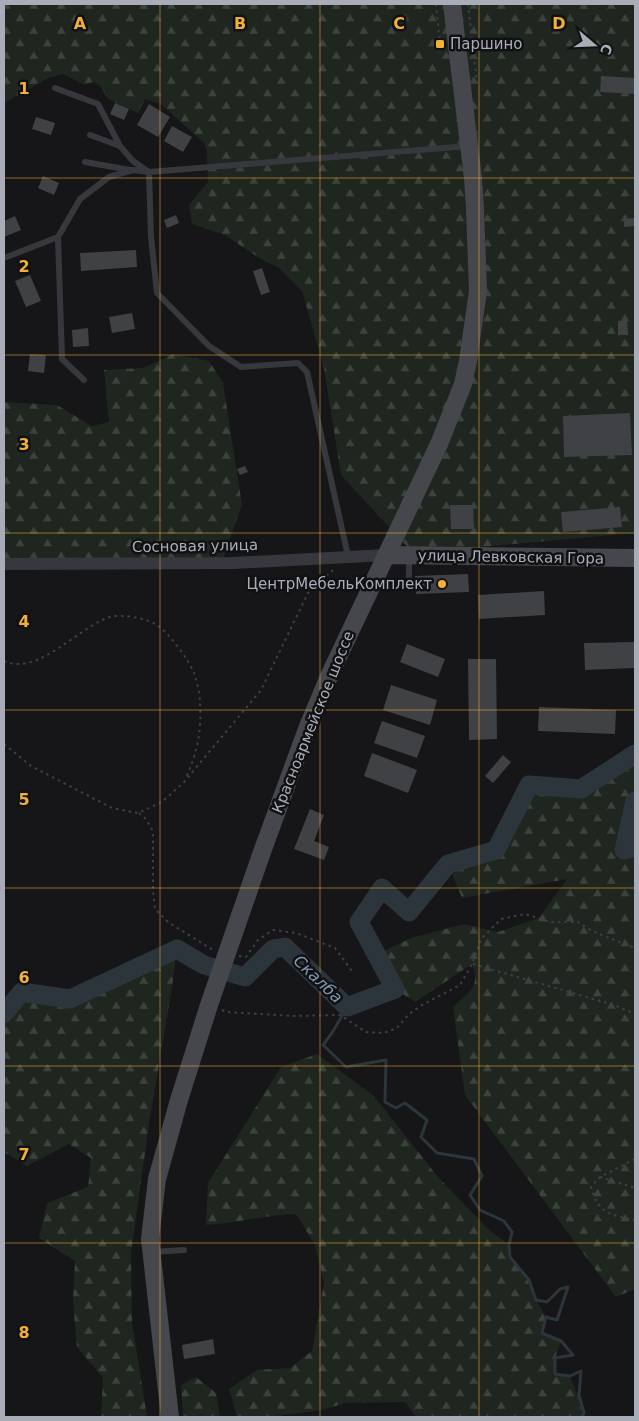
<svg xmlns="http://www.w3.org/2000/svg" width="639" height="1421" font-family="'DejaVu Sans',sans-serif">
<defs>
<pattern id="forest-firs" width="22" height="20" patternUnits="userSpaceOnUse" patternTransform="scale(1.25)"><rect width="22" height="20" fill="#1e261f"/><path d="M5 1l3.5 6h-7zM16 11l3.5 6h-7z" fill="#3c433d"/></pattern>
</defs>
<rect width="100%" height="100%" fill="#161618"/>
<!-- forest -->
<path fill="url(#forest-firs)" d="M4,4H635V533L413,553L341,475L324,368L302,291L279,268L259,258L225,235L192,224L189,205L208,182L207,151L204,143L161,104L145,99L138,113L108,99L101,87L95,82L83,84L63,74L48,78L4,103Z
M173,354L209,361L223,383L242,505L223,558L4,559V402L57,405L92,426L109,422L104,370L143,368Z
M635,754V801L625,849L635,847V1289L616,1297L465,1095L453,1007C469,992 481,987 472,964L415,1002L395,989L384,951L411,938L464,924L498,932L539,918L567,879L462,898L448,864L496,850L529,785L581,789Z
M177,949L172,987L149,1124L131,1253L132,1322L147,1417H101L103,1378L77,1347L73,1301L75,1261L39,1238L47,1203L88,1187L91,1158L69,1144L27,1166L4,1152V1013L22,992L70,999Z
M317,1054L374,1096L438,1177L488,1229L509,1245L510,1257L529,1280L536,1300L546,1317L543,1333L561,1341L555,1358V1374L570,1376L584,1413L582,1417H416L405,1402L345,1403L322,1410L282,1415L279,1417H237L229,1389L257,1370L290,1368L312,1351L324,1282L315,1245L296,1214C266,1215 236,1223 206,1225L208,1183L281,1067Z
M196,1377L216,1393L220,1417H183L181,1385Z"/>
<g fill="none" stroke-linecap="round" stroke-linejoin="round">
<!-- stream -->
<path stroke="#2c353c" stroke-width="3" d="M347,1007L332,1033L323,1045L346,1067L386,1060L385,1102L396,1108L405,1103L427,1120L421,1137L437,1153L474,1159L482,1176L470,1195L480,1210L504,1221L512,1232L509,1245L510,1257L529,1280L536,1300L547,1302L560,1289L568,1287L557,1320L546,1317L542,1333L561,1341L573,1355L555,1358V1374L570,1376L581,1371L579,1395L584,1413L582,1417"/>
<!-- river -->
<path stroke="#2c353c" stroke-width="19" d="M635,801L624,850L635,847
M4,1013L22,992L70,999L177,949L204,965L245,977L273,949L285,947L347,1007L395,989L359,922L382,888L409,912L448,864L496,850L529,785L581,789L635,754"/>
</g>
<!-- building -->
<path fill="#404145" d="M601,76L635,78V94L600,92Z
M115,103L129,109L124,120L110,114Z
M149,104L170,117L158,137L137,125Z
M36,117L55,123L51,135L32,129Z
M172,126L192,137L183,152L164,141Z
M43,176L59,183L54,195L38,188Z
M176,215L179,223L167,228L164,220Z
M15,216L21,230L4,237V221Z
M635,218V226L624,227V219Z
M136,250L137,267L81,271L80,253Z
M262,268L270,292L261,295L253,271Z
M30,275L41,301L26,307L15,281Z
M132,313L135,329L112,333L109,317Z
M627,320L628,335H618V321Z
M88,328L89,346L73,347L72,330Z
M30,354L46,355L44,373L28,371Z
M630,413L632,455L564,457L563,416Z
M245,466L248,472L240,475L237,469Z
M450,505H473L474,529H451Z
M620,507L622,527L563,532L561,512Z
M468,574L469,592L416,594L415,576Z
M544,591L545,615L479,619L478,595Z
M635,642V668L585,670L584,643Z
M407,644L445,659L438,677L400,662Z
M468,659H496L497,739L469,740Z
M391,685L437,700L430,725L383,710Z
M539,707L616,710L615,734L538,731Z
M382,721L425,736L417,758L374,743Z
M372,753L417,770L408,793L364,776Z
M503,755L511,762L493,783L485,776Z
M310,809L324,815L314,841L329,847L324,860L294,849Z
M213,1339L215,1354L184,1359L182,1345Z"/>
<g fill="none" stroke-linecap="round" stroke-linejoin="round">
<!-- path -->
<path stroke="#3d3f44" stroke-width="2" stroke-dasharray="2.5 4" stroke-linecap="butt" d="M436,4L440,44
M468,4L477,83
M4,661C39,677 79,625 113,616C116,616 120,616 124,616C136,617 147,619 157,625C169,633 189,660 194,673C197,682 200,694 200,703C202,730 197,754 186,777
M4,744L31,766L112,808L138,813L162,802L184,782L261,690L308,593L333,570
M139,813L146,819L153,831V891L155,909L168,922L213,950
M239,956L246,957L258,940L273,930L296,933L335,948L354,974
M473,964L614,1005L635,1014
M222,1010L226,1012L293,1016L340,1015L366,1032L384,1033L397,1028L409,1014L422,1005L460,985L472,964L481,939L501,919L525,914L550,922H578L592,931L635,948
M635,1159L600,1177L591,1187C598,1214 611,1215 635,1220
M600,1177L635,1188"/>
<!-- lane -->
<path stroke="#37383d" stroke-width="6" d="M55,88L98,104L120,146L133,161L149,172L151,237L157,293L209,346L241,367L298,363L307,372L348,556
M90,135L120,146
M85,162L130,170
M4,258L58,237
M84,380L62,359L58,237L80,199L109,177L133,170L149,172L468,146
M409,576V558
M153,1252L184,1250"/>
<!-- street -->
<path stroke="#37383d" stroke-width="12" d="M4,564L233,563L386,555"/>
<!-- secondary -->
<path stroke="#45474d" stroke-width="18" d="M386,555L635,558
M170,1417L150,1239L157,1179L179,1100L209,1005L262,852L307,729L330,674L439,444L463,384L468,361L478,291L475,208L473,178L452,4"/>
</g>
<!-- grid -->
<path fill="none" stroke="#f2b134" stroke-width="1" stroke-opacity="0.55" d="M160,4V1417M320,4V1417M479,4V1417M4,178H635M4,355H635M4,533H635M4,710H635M4,888H635M4,1066H635M4,1243H635"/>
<!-- markers -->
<g fill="#f2b134" stroke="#111113" stroke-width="2">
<rect x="435" y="39" width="10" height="10" rx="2.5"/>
<circle cx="442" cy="584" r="5"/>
</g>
<g text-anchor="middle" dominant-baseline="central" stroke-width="5" stroke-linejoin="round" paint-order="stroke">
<!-- poi labels -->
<g font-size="15" fill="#a8adb8" stroke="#111113" text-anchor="start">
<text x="450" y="44">Паршино</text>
<text x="432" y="584" text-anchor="end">ЦентрМебельКомплект</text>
</g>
<!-- street labels -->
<g font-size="15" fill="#a8adb8" stroke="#111113">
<text transform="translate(195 546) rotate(-1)">Сосновая улица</text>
<text transform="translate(511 557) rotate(1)">улица Левковская Гора</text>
<text transform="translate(313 722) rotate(-68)">Красноармейское шоссе</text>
</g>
<!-- water labels -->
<g font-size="16" font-style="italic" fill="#7f9bb3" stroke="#111113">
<text transform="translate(318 979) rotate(44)">Скалба</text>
</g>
</g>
<g font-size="16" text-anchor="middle" font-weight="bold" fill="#f2b134" stroke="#111113" stroke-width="5" stroke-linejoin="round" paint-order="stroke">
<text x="80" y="29">A</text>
<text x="240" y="29">B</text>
<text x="399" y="29">C</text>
<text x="559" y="29">D</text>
<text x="24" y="94">1</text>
<text x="24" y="272">2</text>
<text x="24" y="450">3</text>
<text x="24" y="627">4</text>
<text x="24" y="805">5</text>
<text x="24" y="983">6</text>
<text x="24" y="1160">7</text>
<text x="24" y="1338">8</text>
</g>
<!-- border -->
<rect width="639" height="1421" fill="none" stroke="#a8adb8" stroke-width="10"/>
<!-- north arrow -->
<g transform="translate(594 45) rotate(109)" stroke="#111113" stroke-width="4" paint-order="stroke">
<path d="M0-4L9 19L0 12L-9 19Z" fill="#a8adb8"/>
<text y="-8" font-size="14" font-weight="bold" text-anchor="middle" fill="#a8adb8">С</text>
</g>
</svg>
